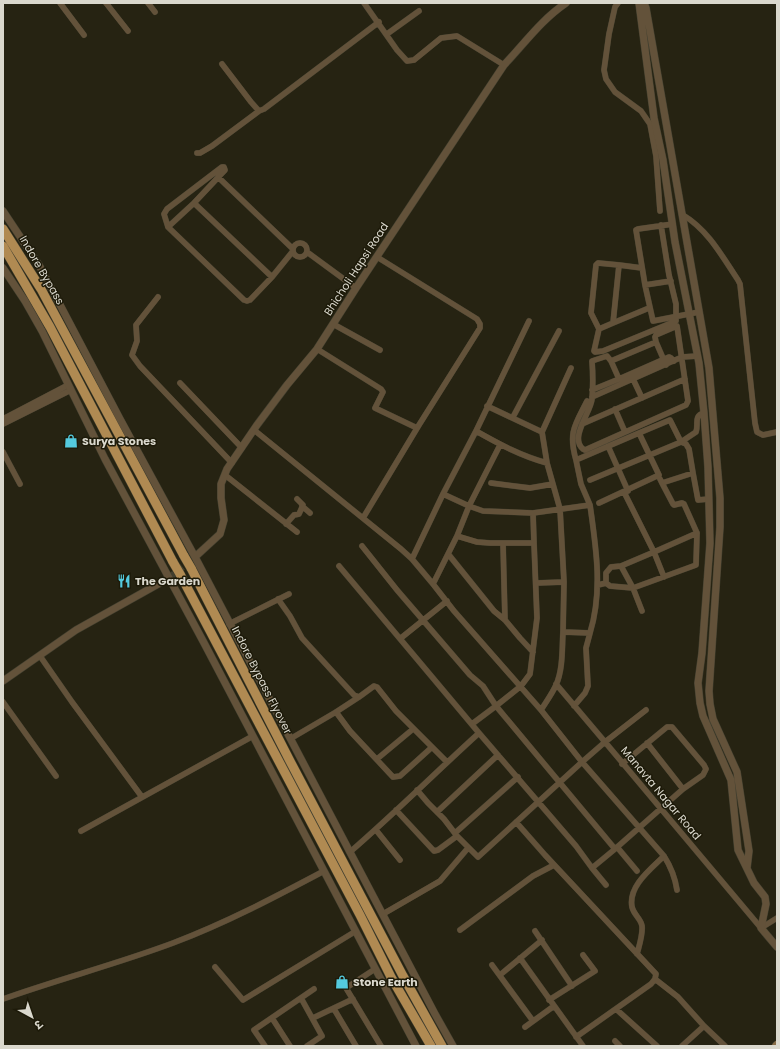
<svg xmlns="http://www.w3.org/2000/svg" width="780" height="1049" font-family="Poppins,'Noto Sans Devanagari',sans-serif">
<rect width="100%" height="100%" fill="#262312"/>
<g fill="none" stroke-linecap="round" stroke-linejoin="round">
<!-- tertiary-tunnel -->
<path stroke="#413e2e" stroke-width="7" stroke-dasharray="7 3.5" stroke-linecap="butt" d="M169,578L195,557"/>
<!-- minor casing -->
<g stroke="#434030" stroke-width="6">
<path id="minor" d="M60,3L84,35
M106,3L128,31
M148,3L155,12
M364,3L397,50L407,61L414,60L441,38L457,36L504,65
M618,3L615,7L609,34L604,70L606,79L615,92L641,111L650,124L656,156L660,211
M387,34L419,11
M222,64L251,102L259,111L264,109L379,22
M197,153H200L212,146L259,111
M218,177L293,249
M194,203L272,277
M683,215C708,230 722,256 738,280L740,284L755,423L757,432L763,435L777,432
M673,224L638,229L636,230L645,285L653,321L699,312
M168,227L164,214L167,209L222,167H224L225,170L194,203L168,227L244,300L247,301L250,300L272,277L293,251
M293 250a7 7 0 1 1 14 0a7 7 0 1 1-14 0Z
M307,252L356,288
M642,268L619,265L613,323L599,329L594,351L595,352L603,351L676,321V304L669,275L661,225
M645,285L671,281
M158,297L136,325L137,341L132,355L140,366L232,463
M529,321L476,431C499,444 521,456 547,463L560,509L564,582
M613,323L649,308
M333,324L380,350
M599,329L591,313L596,265L598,263L619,265
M317,349L381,389L383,392L375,408L417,428
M611,361L607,356L592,361C593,374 593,387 592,399C591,412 569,438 583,449L585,450L686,405L688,401L677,326L656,335L655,337L656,342L666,365
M619,379L669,357L671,358L674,361
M633,379L642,398
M180,383L242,448
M592,390L619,379L611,361L656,342
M592,397L682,357L698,356
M487,406L542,432L571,368
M615,409L625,432
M513,417L559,331
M3,419L68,385
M3,424L71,390
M582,424L685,379
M254,430L401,549L412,559L433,584L457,536L477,542L490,543H534L533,513L590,505C596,547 603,591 590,633L563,632C562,649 563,670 556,685C552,694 546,702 541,710L454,611L433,584
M542,432L547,463
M639,433L670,420L681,442L686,444L689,449L693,473L662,483L660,479
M608,446L628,491
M3,452L20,484
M576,460C568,432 575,425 587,401
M693,473L698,500L709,499
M225,475L297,532
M590,480L681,442L696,432C699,424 693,416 704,413
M491,483L530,488L553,484
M624,492L654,552L697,533L684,504L682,503L674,505L673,504L662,483
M443,494L476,431
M590,505L581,484L576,460L639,433L659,475L599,503
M302,506L310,513
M363,518L419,425L480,328V324L477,319L377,257
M286,524L294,515L299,514L303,505L297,499
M457,536L469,506L483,511L533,513
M503,543L505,620
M534,543L537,618L530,674L521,686L496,706L615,849L683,789L703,775L706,769L704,765L672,727H667L622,764
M362,546L397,590L470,675L483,686L496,706L472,724
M449,555L494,611L505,620L520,638L533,652
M412,559L443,494L469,506L500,445
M339,566L479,733L576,846L592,868L615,849
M621,566L633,588L642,611
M537,583L564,582L563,632
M606,583L610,586L633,588L696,565L697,533
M598,585L606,583V573L611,567L621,566L654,552L664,577
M278,599L290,616L302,638L354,695L359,697L374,686L377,687L396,711L447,762
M229,624L289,594
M401,638L447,601
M40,656L72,702L142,797
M556,684L605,742L646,710
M3,702L56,776
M574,706L585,693L588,686L586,648L590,633
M336,712L350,731L393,777L400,776L431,748
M290,739L336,712L359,697
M647,743L683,789
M377,759L413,729
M417,790L428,803L444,819L457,836L478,857L582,762L541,710
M396,810L434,851L438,850L457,836
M437,812L498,755
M516,822L545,855L656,974L655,979L651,984L576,1037
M376,830L400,860
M81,831L253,736
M455,833L518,777
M617,847L637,871
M350,852C394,814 436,772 479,733
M592,868L606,885
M677,890C675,877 671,867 664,856L582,762L605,742L761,928L777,918
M383,914L440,881L468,848
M460,930L533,876L554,865
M535,931L572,986
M637,954C639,946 643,935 642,926C641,919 634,915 632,907C628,886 651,869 664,856
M520,958L583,1046
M492,965L533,1021
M215,967L243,1000L356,931
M375,969L346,988L381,1046
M500,975L542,940
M655,979L678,997L704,1026L725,1046
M301,998L322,1036L307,1046
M3,999C59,979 117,964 173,943C226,923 275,897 324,871
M549,1000L595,971L583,955
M334,1009L356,1046
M616,1009L657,1046
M272,1018L290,1046
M313,1018L353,999
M525,1027L554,1006
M615,1041L620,1046
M265,1046L254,1030L314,989
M682,1046L704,1026"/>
</g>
<!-- tertiary casing -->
<g stroke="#434030" stroke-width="8">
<path id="tertiary" d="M639,3L654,118L663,160L675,242L699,363L704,413L708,467L710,543L702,653L698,683L700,703L703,716L731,780L738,850L754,883L765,897L766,904L761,928L777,947
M644,3L646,8L709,368L720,498V527L709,691L710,704L713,719L737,772L749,851L747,868
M3,211L39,265L58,301L120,419L195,557L435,1014L453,1046
M3,268L25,301L42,331L105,459L203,641L416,1046
M195,557L220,534L224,520L221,498V484L227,469L257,425L287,385L317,349L356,288L504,65C524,44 541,20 566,3
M3,681L76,630L169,578"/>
</g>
<!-- secondary casing -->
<g stroke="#434030" stroke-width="9">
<path id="secondary" d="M776,1046L777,1045"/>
</g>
<!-- trunk casing -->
<g stroke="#434030" stroke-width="10">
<path id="trunk" d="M3,229L41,289L184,556
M3,246L50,327L173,562
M191,568L291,763L403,976L442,1046
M180,574L360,915L391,977L431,1046"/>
</g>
<!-- minor -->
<use href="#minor" stroke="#63523a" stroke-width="5.5"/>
<!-- tertiary -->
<use href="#tertiary" stroke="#63523a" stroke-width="7"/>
<!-- secondary -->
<use href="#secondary" stroke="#876c46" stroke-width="8"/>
<!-- trunk -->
<use href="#trunk" stroke="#b08a52" stroke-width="9"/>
<!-- trunk-bridge casing -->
<g stroke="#434030" stroke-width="10" stroke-linecap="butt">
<path id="trunk-bridge" d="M184,556L191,568
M173,562L180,574"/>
</g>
<!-- trunk-bridge -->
<use href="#trunk-bridge" stroke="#b08a52" stroke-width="9"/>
</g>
<!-- icons -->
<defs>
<g id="shop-bare" transform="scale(1.08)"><path d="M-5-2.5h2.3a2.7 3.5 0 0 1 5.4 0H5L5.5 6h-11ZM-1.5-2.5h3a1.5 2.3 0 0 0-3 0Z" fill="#54cade" stroke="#1d1a09" stroke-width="2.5" paint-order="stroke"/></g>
<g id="restaurant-bare" transform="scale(1.08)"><path d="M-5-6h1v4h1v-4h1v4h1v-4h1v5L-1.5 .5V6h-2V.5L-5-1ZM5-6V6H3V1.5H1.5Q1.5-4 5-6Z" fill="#54cade" stroke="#1d1a09" stroke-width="2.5" paint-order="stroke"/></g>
</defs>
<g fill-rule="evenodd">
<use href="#shop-bare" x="71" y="441"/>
<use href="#restaurant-bare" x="124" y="581"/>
<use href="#shop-bare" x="342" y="982"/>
</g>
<g text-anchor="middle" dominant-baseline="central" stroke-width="3" stroke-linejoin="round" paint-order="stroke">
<!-- street labels -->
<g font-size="11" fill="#dad8cd" stroke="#1d1a09">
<text transform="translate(356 269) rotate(-57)">Bhicholi Hapsi Road</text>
<text transform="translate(42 270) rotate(60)">Indore Bypass</text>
<text transform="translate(262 680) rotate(63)">Indore Bypass Flyover</text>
<text transform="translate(661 793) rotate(50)">Manavta Nagar Road</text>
</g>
<!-- poi labels -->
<g font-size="11" font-weight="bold" fill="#dad8cd" stroke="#1d1a09" text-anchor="start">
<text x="82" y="441">Surya Stones</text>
<text x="135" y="581">The Garden</text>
<text x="353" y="982">Stone Earth</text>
</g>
</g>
<!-- border -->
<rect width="780" height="1049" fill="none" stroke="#dad8cd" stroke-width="8"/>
<!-- north arrow -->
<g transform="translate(32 1017) rotate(140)" stroke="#1d1a09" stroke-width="3" paint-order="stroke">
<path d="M0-3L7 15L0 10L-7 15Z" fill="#dad8cd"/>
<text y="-6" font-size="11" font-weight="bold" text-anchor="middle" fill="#dad8cd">उ</text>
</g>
</svg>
